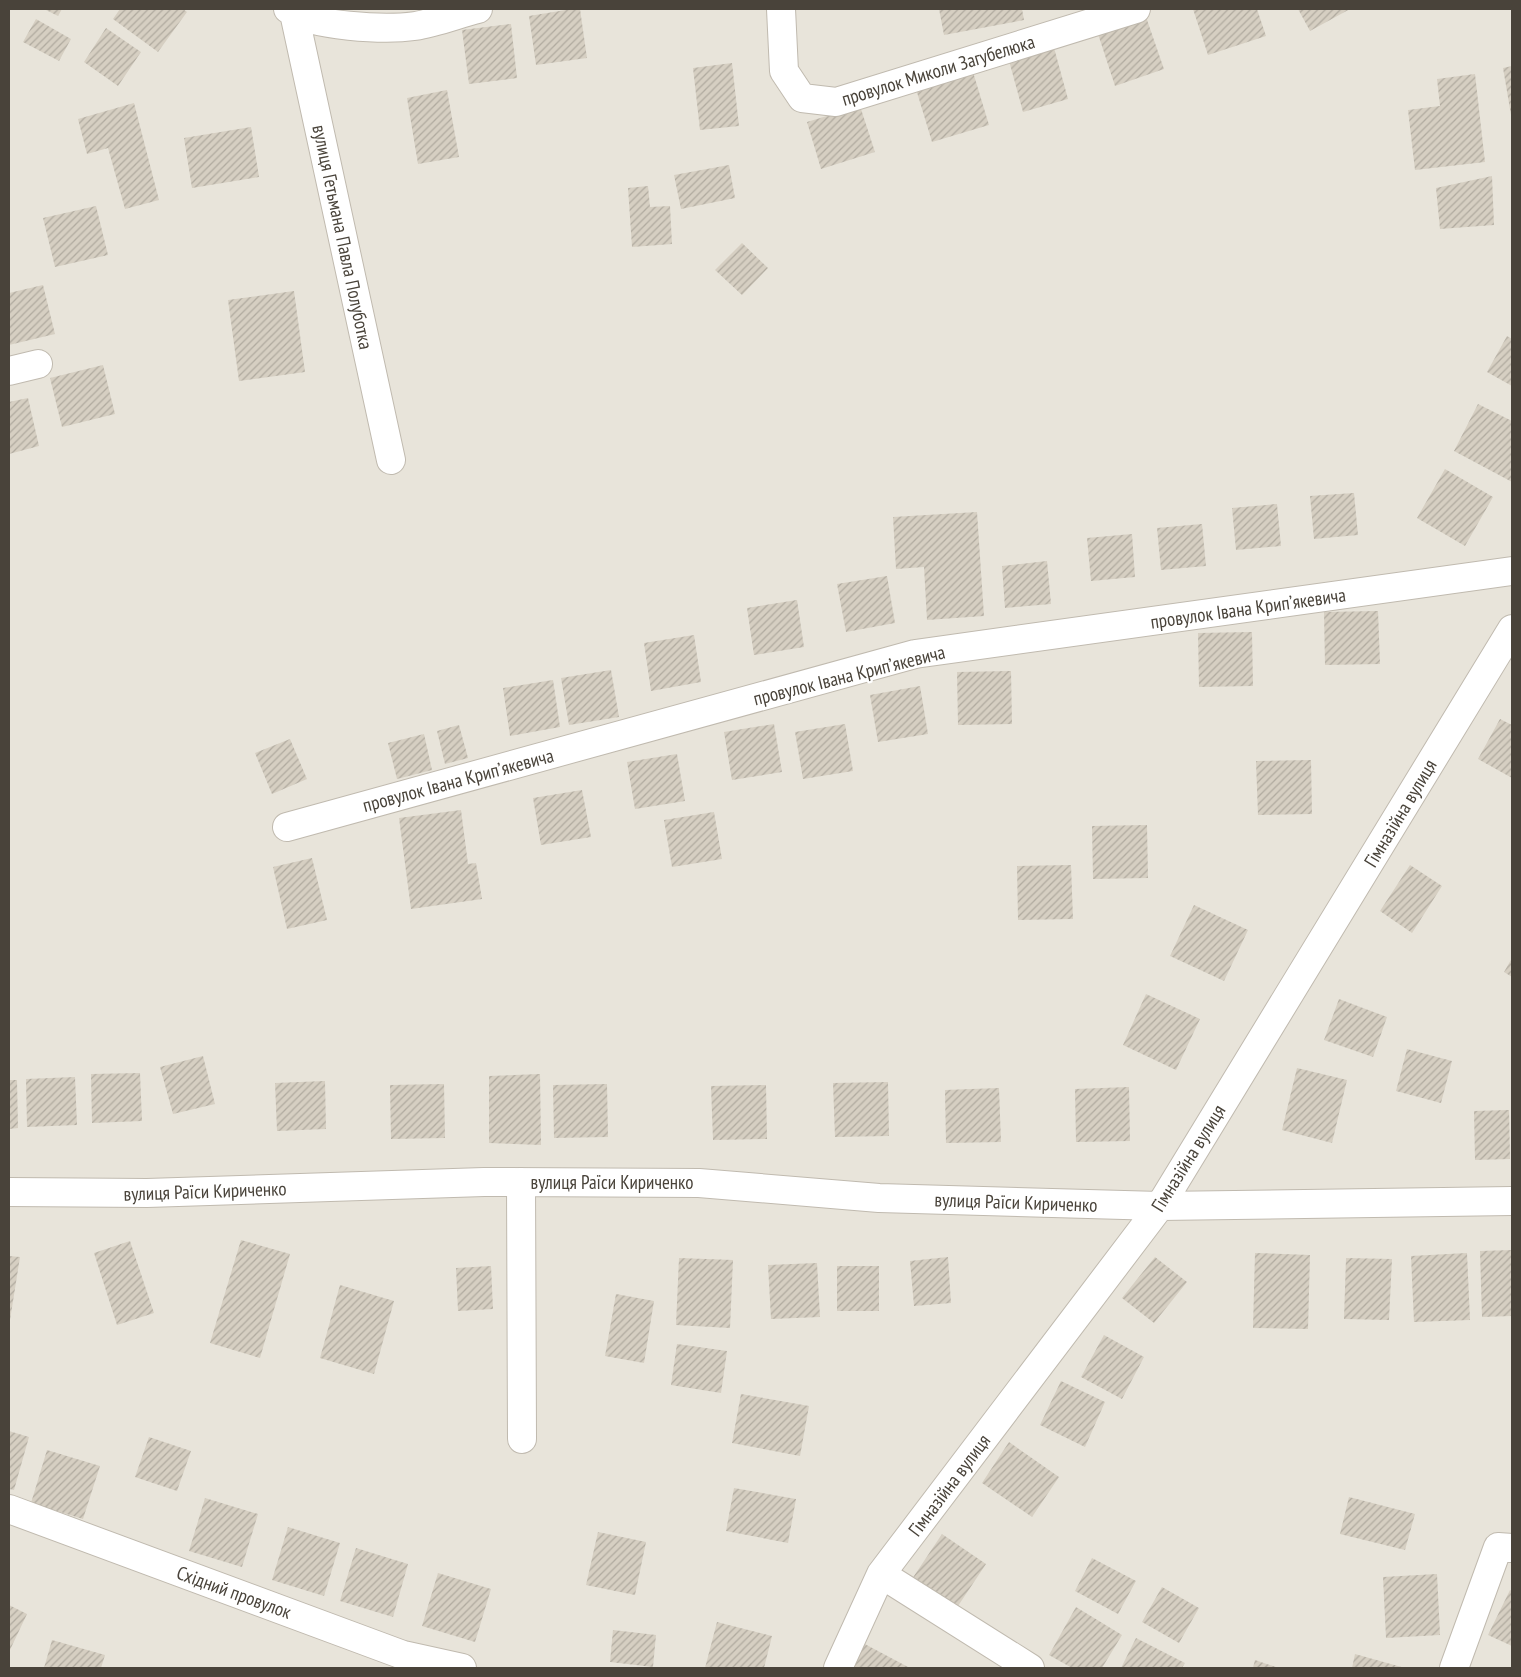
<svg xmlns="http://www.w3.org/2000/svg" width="1521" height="1677" font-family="'PT Sans Narrow',sans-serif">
<defs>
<pattern id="building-hatch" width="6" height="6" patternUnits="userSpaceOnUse" patternTransform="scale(1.25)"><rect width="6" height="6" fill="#d6cfc2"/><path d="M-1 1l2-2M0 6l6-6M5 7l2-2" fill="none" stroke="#b0aa9f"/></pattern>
</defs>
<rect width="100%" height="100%" fill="#f5f2ec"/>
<!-- residential -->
<path fill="#e8e4da" d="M9,9H1512V1668H9Z"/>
<!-- building -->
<path fill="url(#building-hatch)" d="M44,9H62L58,16Z
M120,9H183L187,12L158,52L113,19Z
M572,9H580L587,58L536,65L529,16Z
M939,9H1022L1024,20L944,35Z
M1193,9H1257L1266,36L1208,55Z
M1298,9H1350L1310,31Z
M1146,17L1164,69L1115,86L1098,34Z
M36,19L71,39L59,61L23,42Z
M511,24L517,78L469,84L462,30Z
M106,28L141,52L118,86L84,62Z
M1053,44L1068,99L1023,112L1008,57Z
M732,63L739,126L700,130L693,68Z
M1512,66V115H1511L1503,68Z
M973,72L989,125L932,142L916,89Z
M1475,74L1485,162L1415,170L1408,110L1440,106L1437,79Z
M447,90L459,157L418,164L407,98Z
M134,103L159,200L125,209L108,148L87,154L78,119Z
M860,106L875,152L821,169L807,122Z
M251,127L259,177L192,188L184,138Z
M729,165L735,198L681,209L674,175Z
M1492,176L1494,225L1440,229L1436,188Z
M648,186L650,207L670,206L672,244L632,247L628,188Z
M96,206L108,255L55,267L43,218Z
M742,243L768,268L742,295L715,270Z
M43,285L55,334L9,345V293Z
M294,291L305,372L239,381L228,300Z
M1507,336L1512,339V386L1487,372Z
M103,365L115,414L62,427L50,378Z
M28,398L39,446L9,454V402Z
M1478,404L1512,421V482L1454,451Z
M1445,469L1493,497L1465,546L1417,518Z
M1354,493L1358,535L1314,539L1310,496Z
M1277,504L1281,546L1236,550L1232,508Z
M977,512L984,616L927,620L924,567L896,569L893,517Z
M1202,524L1206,566L1161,570L1157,528Z
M1132,534L1135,577L1091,581L1087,538Z
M1047,561L1051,604L1005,608L1002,566Z
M887,576L895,623L846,632L837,584Z
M797,600L804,647L754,655L747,608Z
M1378,611L1380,664L1325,665L1324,612Z
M1252,632L1253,686L1199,687L1198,633Z
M694,635L701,682L651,691L644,643Z
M611,670L619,717L569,725L561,678Z
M1011,671L1012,724L958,725L957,672Z
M553,680L560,727L510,736L503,688Z
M920,686L928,734L878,742L870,695Z
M1500,719L1512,725V778L1478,759Z
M774,724L782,772L732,780L724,732Z
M845,724L853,771L803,779L795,732Z
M459,725L468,758L445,764L437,731Z
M424,734L432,770L397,779L388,743Z
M290,739L307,779L272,794L255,753Z
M677,754L685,801L635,809L627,762Z
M1311,760L1312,814L1258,815L1256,761Z
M582,790L591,837L541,845L533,798Z
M461,810L468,864L476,863L482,899L411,909L399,818Z
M714,812L722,859L672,867L664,820Z
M1147,825L1148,878L1093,879L1092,826Z
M312,858L327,920L287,929L273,867Z
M1071,865L1073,919L1018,920L1017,866Z
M1410,865L1442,886L1412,933L1380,911Z
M1194,905L1248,930L1224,981L1170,956Z
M1512,958V977L1504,972Z
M1146,994L1200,1019L1176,1070L1123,1045Z
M1339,999L1387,1017L1373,1057L1324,1040Z
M1407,1049L1452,1061L1441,1103L1396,1091Z
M203,1056L215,1104L173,1114L160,1067Z
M1297,1068L1347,1080L1332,1143L1282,1130Z
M140,1073L142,1121L92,1123L91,1074Z
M540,1074L541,1145L489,1143V1076Z
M75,1077L77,1125L27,1127L26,1079Z
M9,1080H17L18,1128L9,1129Z
M325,1081L326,1129L277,1131L275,1083Z
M888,1082L889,1136L835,1137L833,1083Z
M444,1084L445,1138L391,1139L390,1085Z
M607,1084L608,1137L554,1138L553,1085Z
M766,1085L767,1139L713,1140L711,1086Z
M1129,1087L1130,1141L1076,1142L1075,1089Z
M999,1088L1001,1142L946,1143L945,1090Z
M1509,1110L1510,1159L1475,1160L1474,1111Z
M241,1240L290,1254L260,1358L210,1343Z
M130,1241L154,1313L117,1325L94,1253Z
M1512,1250V1316L1482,1317L1480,1251Z
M1255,1253L1310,1255L1308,1329L1253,1328Z
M1467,1253L1470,1320L1414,1322L1411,1256Z
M9,1256L20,1257L10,1320H9Z
M948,1257L951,1303L914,1306L910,1261Z
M1155,1257L1187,1282L1154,1323L1122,1298Z
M679,1258L733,1260L730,1328L676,1325Z
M1346,1258L1392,1259L1389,1320L1344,1319Z
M817,1263L820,1317L771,1319L768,1265Z
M491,1266L493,1309L458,1311L456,1268Z
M837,1266H879V1311H837Z
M340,1285L394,1301L374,1374L320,1358Z
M616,1294L654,1301L644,1363L605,1356Z
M1104,1335L1144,1357L1122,1399L1081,1377Z
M677,1344L727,1351L721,1393L671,1385Z
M1061,1381L1105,1402L1085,1447L1040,1425Z
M741,1394L809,1406L800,1456L732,1443Z
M9,1431L29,1437L14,1490L9,1489Z
M149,1437L191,1451L177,1491L135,1477Z
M1009,1442L1059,1477L1032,1517L982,1483Z
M47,1450L100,1466L83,1519L31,1503Z
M734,1488L796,1499L788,1543L726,1531Z
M1349,1497L1415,1514L1405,1550L1340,1534Z
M205,1498L258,1514L242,1567L189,1551Z
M288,1527L340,1543L324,1596L272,1580Z
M598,1532L646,1542L635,1595L586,1585Z
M942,1534L986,1564L956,1609L912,1579Z
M356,1548L408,1564L393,1617L340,1601Z
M1092,1558L1136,1581L1118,1614L1075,1591Z
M438,1573L491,1589L475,1642L422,1626Z
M1437,1574L1440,1635L1386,1638L1383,1577Z
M1162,1587L1199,1608L1179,1643L1142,1622Z
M1510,1590L1512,1591V1646L1488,1635Z
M9,1605L27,1614L9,1652Z
M1076,1607L1122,1635L1102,1668H1072L1049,1655Z
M717,1622L772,1636L764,1668H705Z
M613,1630L656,1635L653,1667L610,1662Z
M1136,1638L1185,1663L1182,1668H1121Z
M52,1640L105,1655L101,1668H44Z
M861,1642L910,1668H848Z
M1355,1654L1405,1668H1352Z
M1255,1660L1279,1668H1253Z"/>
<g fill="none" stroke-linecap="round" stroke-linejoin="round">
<!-- minor casing -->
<g stroke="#c0baaf" stroke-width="30">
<path id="minor" d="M288,9C311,27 386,30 415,26C436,23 458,14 478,9
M781,9L784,71L802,98L836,102L1136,9
M294,13L391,460
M9,371L38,364
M287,827L915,654L1512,571
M521,1182L522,1439
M9,1192L147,1193L484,1182L699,1183L879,1198L1160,1206L1512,1201
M9,1509L403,1655L462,1668
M881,1574L1030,1668
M838,1668L881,1574L1160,1206L1512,629
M1454,1668L1498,1547L1512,1548"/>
</g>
<!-- minor -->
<use href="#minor" stroke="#fff" stroke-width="28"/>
</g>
<g text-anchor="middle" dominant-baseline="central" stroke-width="4.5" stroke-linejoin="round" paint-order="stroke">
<!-- street labels -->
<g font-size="19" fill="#49433a" stroke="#fff">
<text transform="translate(938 70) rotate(-17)">провулок Миколи Загубелюка</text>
<text transform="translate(343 237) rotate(78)">вулиця Гетьмана Павла Полуботка</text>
<text transform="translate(1248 608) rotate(-8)">провулок Івана Крипʼякевича</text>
<text transform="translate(849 675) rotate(-14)">провулок Івана Крипʼякевича</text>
<text transform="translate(458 780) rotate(-15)">провулок Івана Крипʼякевича</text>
<text transform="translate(1400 813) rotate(-59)">Гімназійна вулиця</text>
<text transform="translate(1188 1158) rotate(-58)">Гімназійна вулиця</text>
<text x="612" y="1182">вулиця Раїси Кириченко</text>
<text transform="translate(205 1191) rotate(-2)">вулиця Раїси Кириченко</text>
<text transform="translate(1016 1202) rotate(2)">вулиця Раїси Кириченко</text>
<text transform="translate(949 1485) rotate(-53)">Гімназійна вулиця</text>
<text transform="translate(234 1592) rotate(20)">Східний провулок</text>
</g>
</g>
<!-- border -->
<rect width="1521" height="1677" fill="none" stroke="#49433a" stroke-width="20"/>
</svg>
